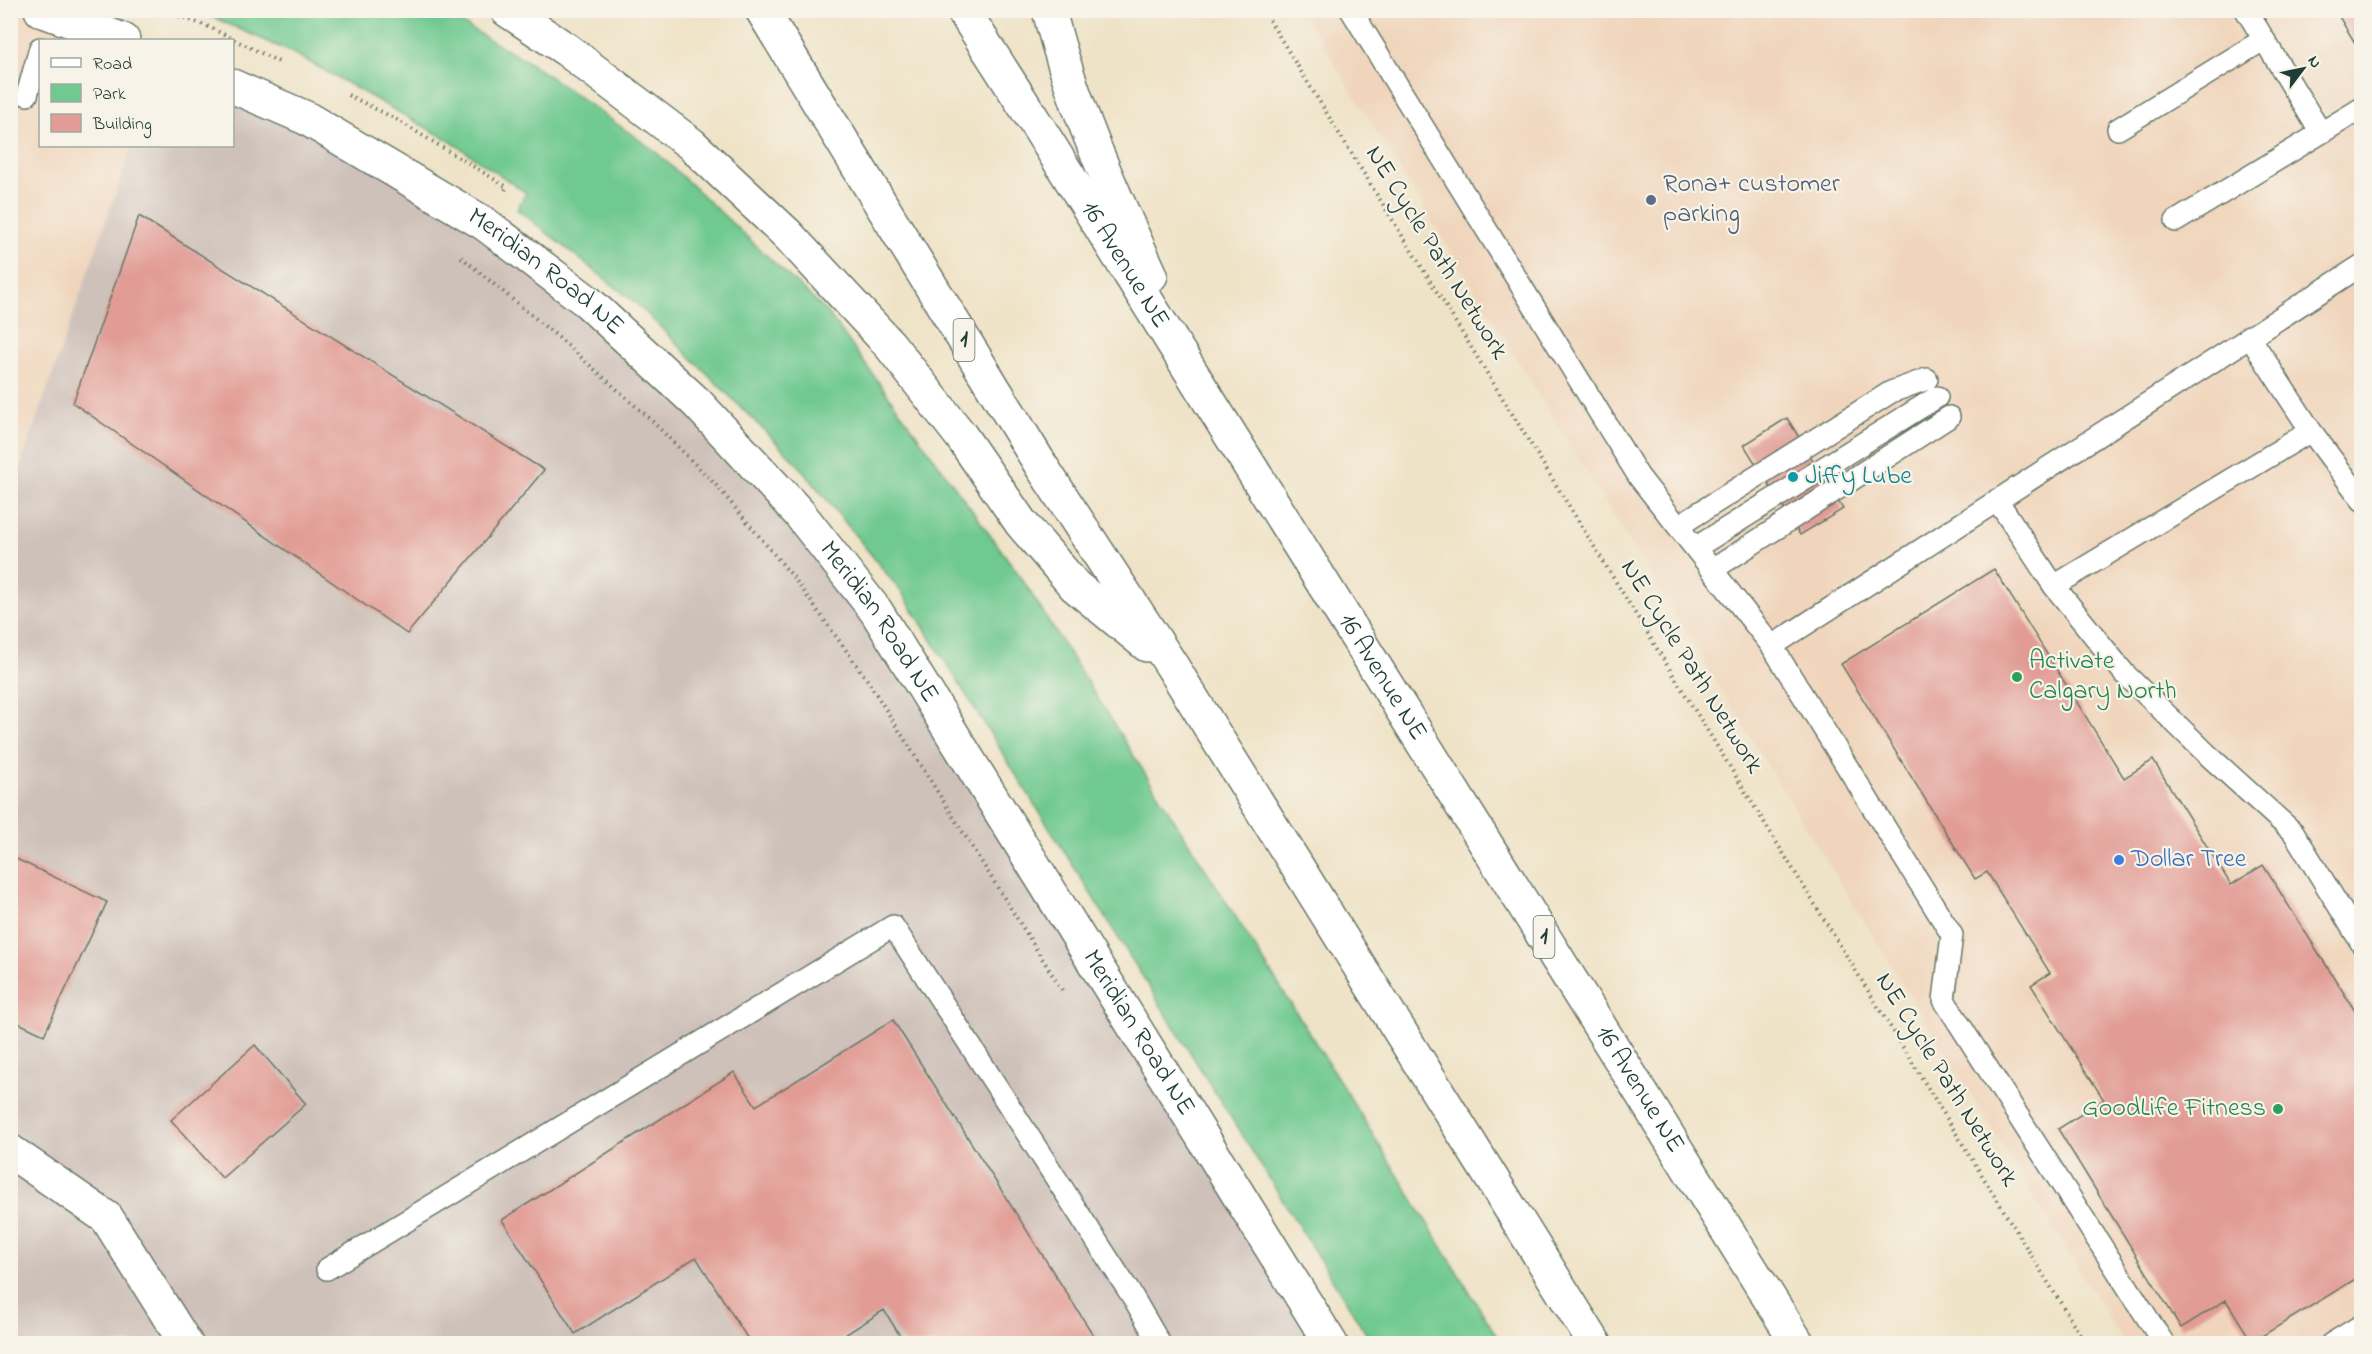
<svg xmlns="http://www.w3.org/2000/svg" width="2372" height="1354" font-family="'Indie Flower',sans-serif">
<rect width="100%" height="100%" fill="#f7f3e8"/>
<filter id="ink" filterUnits="userSpaceOnUse"><feTurbulence type="fractalNoise" baseFrequency=".0167" numOctaves="2"/><feDisplacementMap in="SourceGraphic" scale="12" xChannelSelector="R" yChannelSelector="G"/><feConvolveMatrix kernelMatrix="1 2 1 2 8 2 1 2 1" color-interpolation-filters="sRGB"/></filter>
<filter id="wash" filterUnits="userSpaceOnUse"><feTurbulence type="fractalNoise" baseFrequency=".008" numOctaves="4" result="noise"/><feDisplacementMap in="SourceGraphic" scale="24" xChannelSelector="R" yChannelSelector="G"/><feGaussianBlur stdDeviation="1.35" result="paint"/><feColorMatrix in="noise" values="0 0 0 0 0 0 0 0 0 0 0 0 0 0 0 0 0 1.4 0 .05"/><feComposite in="paint" operator="in"/></filter>
<g filter="url(#wash)">
<rect width="100%" height="100%" fill="#efe3c7"/>
<!-- built -->
<path fill="#f0d5bc" d="M11,11H41L123,40H40V146H132L11,493Z
M1302,11H2361V1343H2124Z"/>
<!-- industrial -->
<path fill="#cec1b9" d="M233,86L485,224L799,513L1331,1344H11V493L132,146H232Z"/>
<!-- green -->
<path fill="#6fc990" stroke="#478362" stroke-width="1.5" d="M199,11H441L530,63L654,150L828,313L1020,576L1349,1096L1501,1343H1372L903,594L796,462L638,305L517,209L526,193L450,141L295,54Z"/>
<g id="blocks">
<!-- building -->
<path fill="#e19c95" d="M2335,10H2362V39L2355,43Z
M139,216L544,470L407,634L73,403Z
M1787,418L1843,509L1800,535L1744,445Z
M1994,569L2124,778L2153,760L2231,885L2263,865L2362,1022V1275L2252,1342L2226,1300L2181,1328L2058,1129L2104,1100L2031,985L2050,973L1987,872L1975,879L1841,664Z
M10,856L107,902L44,1035L10,1019Z
M893,1020L1099,1344H905L884,1310L831,1344H751L696,1257L575,1334L502,1220L734,1072L756,1106Z
M255,1045L306,1104L222,1178L171,1120Z"/>
</g>
</g>
<g filter="url(#ink)">
<use href="#blocks" fill-opacity="0" stroke="#687767" stroke-width="1.5"/>
<g fill="none" stroke-linecap="round" stroke-linejoin="round">
<!-- lane casing -->
<g stroke="#687767" stroke-width="24">
<path id="lane" d="M1351,10L1639,477L1772,646L1952,935L1944,1000L2164,1344
M2246,10L2321,133
M27,95L40,48
M2118,129L2263,40
M2176,221L2362,108
M2249,336L2311,431L2362,500
M1997,500L2054,586L2124,673L2209,756L2294,833L2362,944
M1678,526L1891,392L1927,379
M1695,548L1937,397
M1712,570L1949,417
M2054,586L2311,431
M1772,646L2362,265
M327,1269L893,926L1134,1299L1160,1344
M2331,1344L2362,1325"/>
</g>
<!-- street casing -->
<g stroke="#687767" stroke-width="36">
<g id="street">
<path d="M41,10L123,40"/>
<path id="s1" d="M232,86L306,118L485,224L588,302L697,403L799,513L876,611L1331,1344"/>
<path d="M10,1151L107,1218L186,1344"/>
</g>
</g>
<!-- highway casing -->
<g stroke="#687767" stroke-width="36">
<g id="highway">
<path d="M507,10L567,50L691,144L787,234L890,345L961,436L1021,523L1075,586L1147,645"/>
<path d="M762,10L1042,467L1172,666L1595,1344"/>
<path id="s2" d="M963,10L1040,130L1798,1344"/>
<path d="M1049,10C1072,103 1111,189 1151,275"/>
</g>
</g>
<!-- path -->
<path stroke="#687767" stroke-width="4" stroke-dasharray="1.5 4.5" stroke-linecap="butt" d="M162,10L207,26L279,62
M1263,10L2086,1344
M348,95L394,118L507,187L505,190
M461,257L564,342L650,419L717,486L794,578L866,678L1062,990"/>
<!-- lane -->
<use href="#lane" stroke="#fff" stroke-width="21"/>
<!-- street -->
<use href="#street" stroke="#fff" stroke-width="33"/>
<!-- highway -->
<use href="#highway" stroke="#fff" stroke-width="33"/>
</g>
</g>
<!-- markers -->
<circle fill="#5c6f8a" stroke="#f7f3e8" stroke-width="2" cx="1651" cy="200" r="6"/>
<circle fill="#0f9aa8" stroke="#f7f3e8" stroke-width="2" cx="1793" cy="477" r="6"/>
<g fill="#2e9e5b" stroke="#f7f3e8" stroke-width="2">
<circle cx="2017" cy="677" r="6"/>
<circle cx="2278" cy="1109" r="6"/>
</g>
<circle fill="#3f7fe0" stroke="#f7f3e8" stroke-width="2" cx="2119" cy="860" r="6"/>
<g text-anchor="middle" dominant-baseline="central" stroke-width="4.5" stroke-linejoin="round" paint-order="stroke">
<!-- shield labels -->
<g fill="#f7f3e8" stroke="#60746a" stroke-width="1.5">
<rect x="953.5" y="319" width="21" height="42" rx="4.5"/>
<rect x="1533.5" y="916" width="21" height="42" rx="4.5"/>
</g>
<g font-size="24" font-weight="bold" fill="#1f3d34">
<text x="964" y="340">1</text>
<text x="1544" y="937">1</text>
</g>
<!-- service labels -->
<g font-size="26" fill="#4e5e75" stroke="#f7f3e8" text-anchor="start">
<text x="1663" y="185">Rona+ customer<tspan x="1663" dy="30">parking</tspan></text>
</g>
<!-- street labels -->
<g font-size="26" fill="#1f3d34" stroke="#f7f3e8">
<text transform="translate(1436 253) rotate(58)">NE Cycle Path Network</text>
<text stroke="none"><textPath href="#s2" startOffset="302">16 Avenue NE</textPath></text>
<text stroke="none"><textPath href="#s1" startOffset="366">Meridian Road NE</textPath></text>
<text stroke="none"><textPath href="#s1" startOffset="852">Meridian Road NE</textPath></text>
<text transform="translate(1691 667) rotate(58)">NE Cycle Path Network</text>
<text stroke="none"><textPath href="#s2" startOffset="788">16 Avenue NE</textPath></text>
<text stroke="none"><textPath href="#s1" startOffset="1338">Meridian Road NE</textPath></text>
<text transform="translate(1946 1080) rotate(58)">NE Cycle Path Network</text>
<text stroke="none"><textPath href="#s2" startOffset="1274">16 Avenue NE</textPath></text>
</g>
<!-- culture labels -->
<g font-size="26" fill="#0d838f" stroke="#f7f3e8" text-anchor="start">
<text x="1805" y="477">Jiffy Lube</text>
</g>
<!-- leisure labels -->
<g font-size="26" fill="#27864d" stroke="#f7f3e8" text-anchor="start">
<text x="2029" y="662">Activate<tspan x="2029" dy="30">Calgary North</tspan></text>
<text x="2266" y="1109" text-anchor="end">GoodLife Fitness</text>
</g>
<!-- shop labels -->
<g font-size="26" fill="#366cbe" stroke="#f7f3e8" text-anchor="start">
<text x="2131" y="860">Dollar Tree</text>
</g>
</g>
<!-- margin -->
<rect width="2372" height="1354" fill="none" stroke="#f7f3e8" stroke-width="36"/>
<!-- legend -->
<rect x="39" y="39" width="195" height="108" fill="#f7f3e8" stroke="#a1aaa0" stroke-width="1.5"/>
<rect x="51" y="58" width="30" height="9" fill="#ffffff" stroke="#a1aaa0" stroke-width="1.5"/>
<text x="93" y="69" font-size="18" fill="#1f3d34">Road</text>
<rect x="51" y="84" width="30" height="18" fill="#6fc990" stroke="#a1aaa0" stroke-width="1.5"/>
<text x="93" y="99" font-size="18" fill="#1f3d34">Park</text>
<rect x="51" y="114" width="30" height="18" fill="#e19c95" stroke="#a1aaa0" stroke-width="1.5"/>
<text x="93" y="129" font-size="18" fill="#1f3d34">Building</text>
<!-- north arrow -->
<g transform="translate(2303 69) rotate(58)" stroke="#f7f3e8" stroke-width="4.5" paint-order="stroke">
<path d="M0-4.5L10 22L0 15L-10 22Z" fill="#1f3d34"/>
<text y="-9" font-size="16" font-weight="bold" text-anchor="middle" fill="#1f3d34">N</text>
</g>
</svg>
